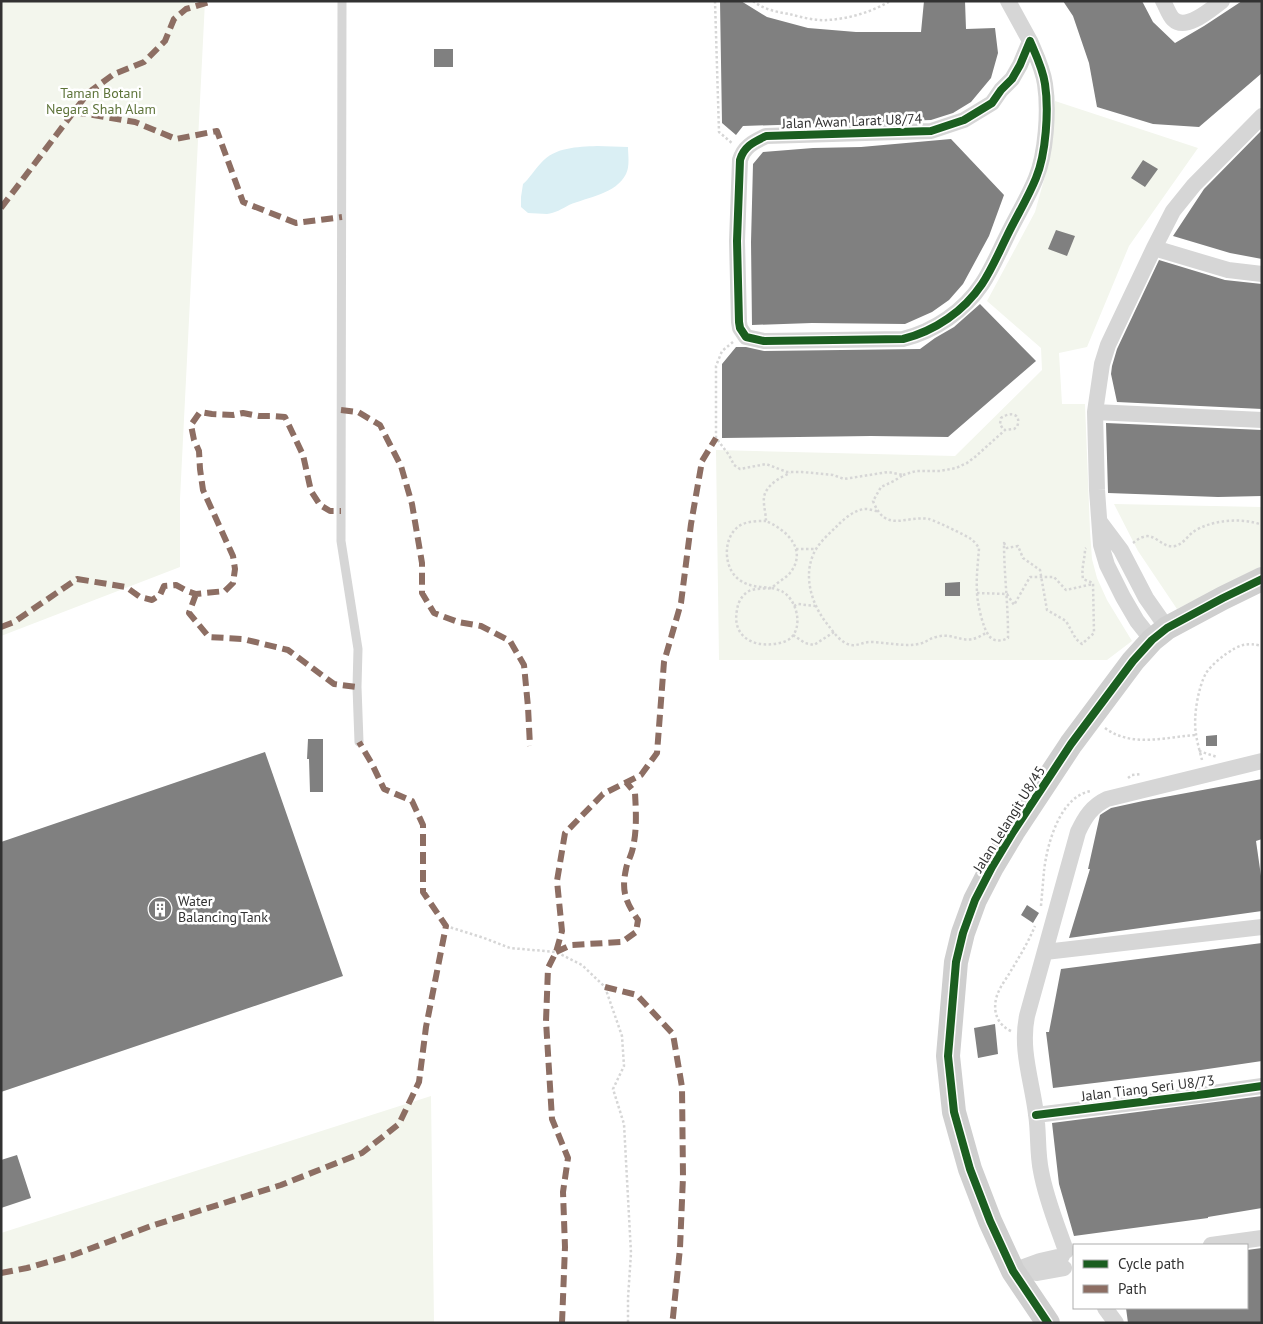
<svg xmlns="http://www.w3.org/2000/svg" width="1263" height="1324" font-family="'PT Sans',sans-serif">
<rect width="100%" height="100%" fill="#fff"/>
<!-- green -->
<path fill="#f3f6ed" d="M1,1H205L180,499V567L1,636Z
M1055,101L1198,148L1129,246L1087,347L1059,353L1062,404H1085L1090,531L1092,559L1097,578L1107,600L1132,641L1107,660H719L716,450L955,456L1042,370L1041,348L987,301L1035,212L1047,169Z
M1114,504L1262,507V566L1177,609L1138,551Z
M431,1096L434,1323H1V1233Z"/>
<!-- water -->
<path fill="#daeff4" d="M597,146L628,147C628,155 630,166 626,174C616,194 588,197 569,205C562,209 555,213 547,214C541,214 534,213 528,213L521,207V197L523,184C530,178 534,170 541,163C555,147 577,147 597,146Z"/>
<!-- building -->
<path fill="#808080" d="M720,1H741L767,17L808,28L856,32H921L924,1H965L966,29L995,28L998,53L991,78L971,102L953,113L931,120L743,126L736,135L722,123Z
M1063,1H1142L1153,22L1175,43L1204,26L1242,1H1262V73L1199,127L1153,124L1097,107L1089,63L1073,16Z
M434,49H453V67H434Z
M1262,130V259L1230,253L1173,236L1204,189Z
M951,139L1004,195L989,236L963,284L949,300L932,312L905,324L812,323L752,325L751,242L753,164L763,152L813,148L861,147Z
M1143,160L1158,169L1145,187L1131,178Z
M1056,230L1075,236L1067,256L1048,249Z
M1159,260L1225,280L1262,284V409L1117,402L1111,374L1112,366L1117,349Z
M980,304L1036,361L948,437L871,436L722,438V364L736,347H746L764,351L920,349L935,338L954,327Z
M1106,423L1262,430V496L1218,497L1108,493Z
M960,582V596H945V583Z
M1217,735V746H1206V736Z
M308,739H323V792H310L309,759H307Z
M265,752L343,976L1,1092V842Z
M1262,779V839L1256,841L1262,883V911L1069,938L1090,869H1088L1100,815L1103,813L1111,808L1143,801Z
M1027,905L1039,913L1033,923L1021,915Z
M1262,943V1061L1194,1071L1053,1088L1046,1032H1049L1061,969Z
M995,1024L998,1054L978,1058L974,1028Z
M1262,1096V1208L1208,1217V1218L1074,1236L1059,1184L1052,1123Z
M17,1155L31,1198L1,1208V1160Z
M1262,1248V1323H1128L1126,1308H1247V1250Z"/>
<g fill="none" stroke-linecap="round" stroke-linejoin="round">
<!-- path -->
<path stroke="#d6d6d6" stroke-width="2.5" stroke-dasharray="2.5 2.5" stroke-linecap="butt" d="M715,1L719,132L733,144
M753,1C763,9 776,12 789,14C801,17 815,21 827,20C848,19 872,12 890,1
M733,342L722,351L716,366V438L729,455L734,465L740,469L766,464L787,472H802L833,475L844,479L888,472L903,475L894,481L881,487L873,501C886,534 905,515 929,519C934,520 967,536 971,539C974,541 977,545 979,548C978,563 976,577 977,592C977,602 983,630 990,637C995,642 1002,641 1008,638V633C1008,603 1004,573 1004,543L1007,548L1018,546L1023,558L1040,570L1047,610L1066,621L1076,639L1082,644L1094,633L1093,583L1083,579C1081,568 1085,559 1085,549L1086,548
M903,475L916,471H940L956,468L967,463L975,457L1005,430L1014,429L1017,427C1022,414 1011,411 1001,418L1000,424L1003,429L1005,430
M877,511C874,511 870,509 866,509C855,509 844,519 837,526C829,534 818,543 813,555C803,579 813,607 828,625C834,633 841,643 851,645C858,646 863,642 870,642C886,642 902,647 919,644C925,643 930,638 936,637C956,631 964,649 987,632
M766,521C758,521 747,521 739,526C722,538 723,570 741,581C750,587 762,587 772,588C777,582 785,579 790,573C808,550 787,530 766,521C766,514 763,504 764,497C766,485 781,477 790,473
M1133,543C1136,541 1139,538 1143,537C1155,532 1162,549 1175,546C1183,544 1187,537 1193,532C1210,520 1243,517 1262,525
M796,549H817
M772,588C775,589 780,590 783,592C795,599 802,621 794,634C790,641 782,643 774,644C751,647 732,635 737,610C738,602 742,595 749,591C755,588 765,589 772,588Z
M977,593L1007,594L1014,605L1030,577H1054L1066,590L1093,584
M794,606L798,604L815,606
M793,635L805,643L814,645L834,632
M1105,728C1132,748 1165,737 1196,735
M1199,751L1217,757
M1202,760C1200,752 1197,742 1196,734C1193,717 1198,688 1206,673C1211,666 1219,659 1226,654C1239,645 1246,642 1262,646
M1128,778L1132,775L1141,774
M1041,906C1042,894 1043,883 1044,871C1047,844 1060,796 1091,791
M446,926L484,938L510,948L556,952L582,965L605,987L622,1036L624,1066L613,1089L624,1124L631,1253L628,1298V1323
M1011,1031C998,1025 993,1013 996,999C998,990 1004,982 1009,974C1018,959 1028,943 1035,926"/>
<!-- lane -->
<path stroke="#d6d6d6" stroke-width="9" d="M342,1L341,541L358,649L357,687L359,742"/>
<!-- street -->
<path stroke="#d6d6d6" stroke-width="16" d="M1008,1L1030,41
M1163,1C1166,6 1169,15 1173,19C1186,32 1211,9 1222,1
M1030,41C1036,55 1043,69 1045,84C1049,110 1046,154 1036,178C1028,198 1016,217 1007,236C999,252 992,269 982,284C964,311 935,331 903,339L764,341L746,337L740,328L739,322L737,241L740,160C744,146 754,142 766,136L931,131L964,120L992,103L1001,90L1012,79L1020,65Z
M1154,248L1228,270L1262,274
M1095,412L1262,420
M1100,522L1121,550L1146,598L1167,628
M1152,640L1137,621L1123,597L1107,565L1101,545L1097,490L1095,412L1102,364L1108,345L1154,248L1173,211L1194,185L1262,116
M1045,952L1262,927
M1036,1115L1206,1094L1262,1086
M1211,1245L1262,1238
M1066,1251C1057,1225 1046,1199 1041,1171C1037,1152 1039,1133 1036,1114C1032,1081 1020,1050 1027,1016L1078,832C1085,817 1092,806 1107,799L1262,761
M1013,1271L1040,1261L1062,1256
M1036,1273L1064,1268
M1105,1308L1116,1323"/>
<!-- secondary -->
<path stroke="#cfcfcf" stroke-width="24" d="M1048,1323L1013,1271L990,1221L970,1169L954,1112L948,1056L956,962L963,933L975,900L992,867L1013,832L1071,744L1133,661L1152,640L1167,628L1223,598L1262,579"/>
<!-- quiet -->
<path stroke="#8d6e63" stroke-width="6" stroke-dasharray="12 6" stroke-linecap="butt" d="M74,112L135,122L176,139L217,131L243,202L296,223L342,217
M1,208L88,93L114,74L144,62L165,41L174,19L186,9L213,1
M341,410L358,412L380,425L401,466L412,504L422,563V593L434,613L458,622L481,626L510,641L524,665L528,707L530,746
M196,594L189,613L209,637L243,639L288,650L334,684L357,687
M1,627L14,622L77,579L126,587L140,597L152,600L160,595L164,586L176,585L187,591L196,594L225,591L233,583L235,569L233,556L203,490L200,469L199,451L194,440L191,425L200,412L212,414L233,415L243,413L259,416H273L285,417L303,455L311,491L320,505L330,511H341
M556,952L571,945L622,942L636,932L638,920C626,902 621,892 626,869C627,862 632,855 633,847C637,830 636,811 635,793L626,782
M605,987L637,995L673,1034L682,1087L683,1177L680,1248L673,1317L672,1323
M1,1273L27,1268L73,1255L151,1226L281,1185L362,1153L399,1124L419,1082L426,1027L446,926L423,892V825L412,801L384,789L372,764L359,742
M562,1323L565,1247L563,1192L568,1158L552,1119L546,1021L548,968L556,952L562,931L557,881L565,833L603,794L641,775L657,753L664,662L681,603L691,524L702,461L716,438"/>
<!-- cycleway casing -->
<g stroke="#fff" stroke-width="11">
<path id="cycleway" d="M1030,41C1036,55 1043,69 1045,84C1049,110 1046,154 1036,178C1028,198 1016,217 1007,236C999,252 992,269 982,284C964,311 935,331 903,339L764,341L746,337L740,328L739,322L737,241L740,160C744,146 754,142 766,136L931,131L964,120L992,103L1001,90L1012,79L1020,65Z
M1036,1115L1206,1094L1262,1086
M1048,1323L1013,1271L990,1221L970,1169L954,1112L948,1056L956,962L963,933L975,900L992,867L1013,832L1071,744L1133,661L1152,640L1167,628L1223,598L1262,579"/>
</g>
<!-- cycleway -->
<use href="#cycleway" stroke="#1b5e20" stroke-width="8"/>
</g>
<!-- icons -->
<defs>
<g id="building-disc" transform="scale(1.25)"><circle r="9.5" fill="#7a7a7a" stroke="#fff"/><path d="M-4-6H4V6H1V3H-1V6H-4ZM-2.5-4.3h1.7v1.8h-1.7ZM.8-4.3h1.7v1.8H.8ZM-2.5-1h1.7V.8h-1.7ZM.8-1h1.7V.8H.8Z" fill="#fff"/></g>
</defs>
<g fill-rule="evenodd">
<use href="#building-disc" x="160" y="909"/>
</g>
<g text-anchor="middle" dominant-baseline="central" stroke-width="5" stroke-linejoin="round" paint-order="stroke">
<!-- park labels -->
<g font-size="14" fill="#5d7339" stroke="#fff">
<text x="101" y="93">Taman Botani<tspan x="101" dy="16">Negara Shah Alam</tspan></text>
</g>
<!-- street labels -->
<g font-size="14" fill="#323232" stroke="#fff">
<text transform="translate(852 121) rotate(-2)">Jalan Awan Larat U8/74</text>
<text transform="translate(1009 819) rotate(-58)">Jalan Lelangit U8/45</text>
<text transform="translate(1148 1088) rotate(-7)">Jalan Tiang Seri U8/73</text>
</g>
<!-- poi labels -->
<g font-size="14" fill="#323232" stroke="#fff" text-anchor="start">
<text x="178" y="901">Water<tspan x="178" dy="16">Balancing Tank</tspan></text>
</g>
</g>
<!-- border -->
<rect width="1263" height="1324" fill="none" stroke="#323232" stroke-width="5"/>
<!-- legend -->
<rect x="1073" y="1244" width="175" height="65" fill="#ffffff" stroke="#adadad"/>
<rect x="1083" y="1260" width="25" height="8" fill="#1b5e20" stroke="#adadad"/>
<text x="1118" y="1269" font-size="15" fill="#323232">Cycle path</text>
<rect x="1083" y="1285" width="25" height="8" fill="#8d6e63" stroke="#adadad"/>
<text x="1118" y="1294" font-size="15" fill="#323232">Path</text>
</svg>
